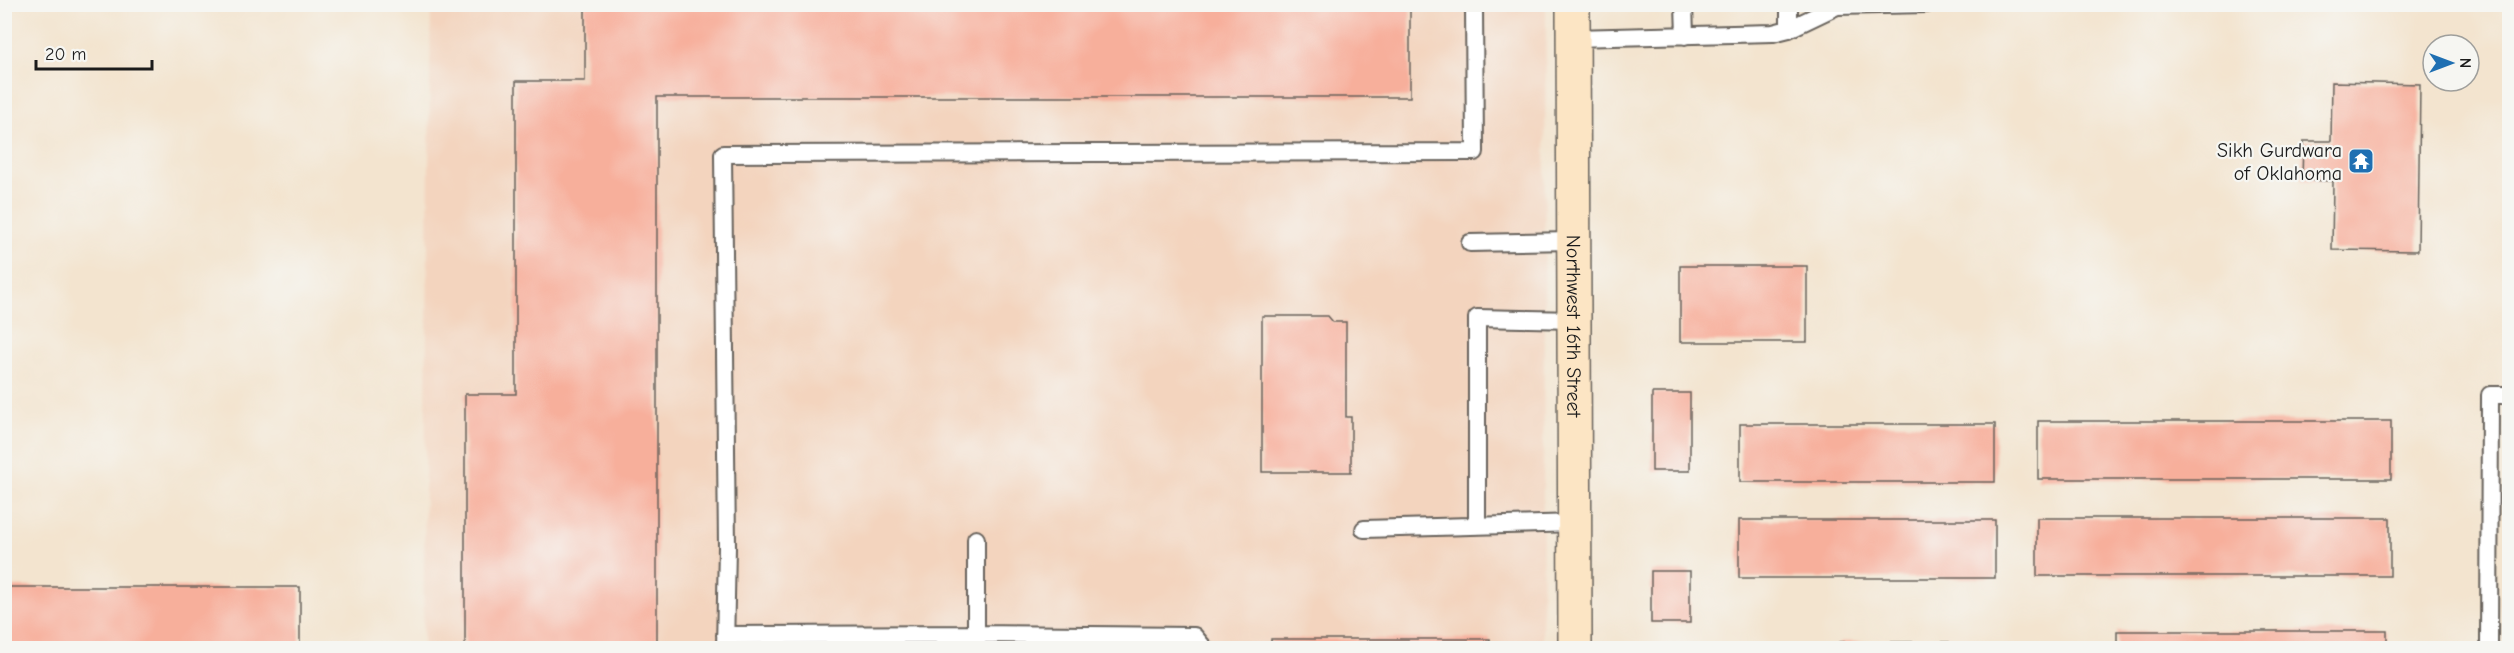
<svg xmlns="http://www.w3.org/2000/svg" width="2514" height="653" font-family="'Comic Neue',sans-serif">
<rect width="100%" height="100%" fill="#f6f6f2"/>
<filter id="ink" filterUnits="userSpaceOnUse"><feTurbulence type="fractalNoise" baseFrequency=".0167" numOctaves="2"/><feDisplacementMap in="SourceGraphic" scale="12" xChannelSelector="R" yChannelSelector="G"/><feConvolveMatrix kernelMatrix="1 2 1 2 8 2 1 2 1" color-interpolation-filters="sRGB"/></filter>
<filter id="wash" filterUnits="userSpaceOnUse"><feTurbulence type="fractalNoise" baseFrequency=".008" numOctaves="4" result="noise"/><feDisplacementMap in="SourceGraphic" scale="24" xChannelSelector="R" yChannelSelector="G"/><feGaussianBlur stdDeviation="1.35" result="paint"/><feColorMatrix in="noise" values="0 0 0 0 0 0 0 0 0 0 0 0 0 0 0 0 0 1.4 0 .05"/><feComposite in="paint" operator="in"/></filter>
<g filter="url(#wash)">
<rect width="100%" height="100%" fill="#f3e4cf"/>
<!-- built -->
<path fill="#f3d4be" d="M431,5H1546L1542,648H423Z"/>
<g id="blocks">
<!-- building -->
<path fill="#f7af9b" d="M585,4H1410V97H657V648H465V394H516V81H585Z
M2332,82L2420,84L2418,251L2332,250L2333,181L2302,180L2303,141H2331Z
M1680,266H1807V342H1680Z
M1262,316H1328L1333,322H1346V417H1351V472H1262Z
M1652,393H1690V471H1652Z
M2038,421H2391V479H2038Z
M1740,424H1995V482H1740Z
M2037,518H2390V576H2037Z
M1739,520H1995V578H1739Z
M1651,571H1690V623H1651Z
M4,587H300V648H4Z
M2117,631H2387V648H2117Z
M1271,639H1490V648H1271Z
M1840,642H1949V648H1840Z"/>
</g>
</g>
<g filter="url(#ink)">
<use href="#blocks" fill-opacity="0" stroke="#67625b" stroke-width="1.5"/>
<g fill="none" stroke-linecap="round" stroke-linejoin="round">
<!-- lane casing -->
<g stroke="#67625b" stroke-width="20">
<path id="lane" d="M1684,4L1685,36
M1789,4V29
M1573,38L1773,33L1789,29L1837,6L1927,4
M1470,243L1573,241
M1477,526V318L1574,320
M1364,529L1575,523
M976,539V634L1194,636L1204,648
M725,635L976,634V648
M725,648L727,547L723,154L1475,152L1474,4
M2489,648L2490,395H2510"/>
</g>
<!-- secondary casing -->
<g stroke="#67625b" stroke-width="36">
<g id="secondary">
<path id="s1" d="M1573,4L1575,648"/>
</g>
</g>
<!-- lane -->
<use href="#lane" stroke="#fff" stroke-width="16"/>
<!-- secondary -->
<use href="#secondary" stroke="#fce5c4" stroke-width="33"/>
</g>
</g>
<!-- icons -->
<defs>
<g id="temple-square" transform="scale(1.35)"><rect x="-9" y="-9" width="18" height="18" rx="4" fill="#1f6fb2" stroke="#f6f6f2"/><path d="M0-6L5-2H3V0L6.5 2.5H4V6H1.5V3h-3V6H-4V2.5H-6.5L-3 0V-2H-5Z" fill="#fff"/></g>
</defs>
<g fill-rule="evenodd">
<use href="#temple-square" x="2361" y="161"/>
</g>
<g text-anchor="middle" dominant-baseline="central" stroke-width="4.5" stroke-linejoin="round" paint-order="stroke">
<!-- poi labels -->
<g font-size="20" fill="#1c1c1c" stroke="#f6f6f2" text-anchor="end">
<text x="2342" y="150">Sikh Gurdwara<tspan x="2342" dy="23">of Oklahoma</tspan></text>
</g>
<!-- street labels -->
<g font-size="20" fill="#1c1c1c" stroke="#f6f6f2">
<text stroke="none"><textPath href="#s1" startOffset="322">Northwest 16th Street</textPath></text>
</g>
</g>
<!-- margin -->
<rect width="2514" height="653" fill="none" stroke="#f6f6f2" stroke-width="24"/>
<!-- north arrow -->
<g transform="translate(2451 63) rotate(90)"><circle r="28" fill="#f6f6f2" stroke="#9f9f9c" stroke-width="1.5"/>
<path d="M0-4.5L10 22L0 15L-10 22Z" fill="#1f6fb2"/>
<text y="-9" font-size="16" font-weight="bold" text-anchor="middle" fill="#1c1c1c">N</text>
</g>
<!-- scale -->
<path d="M36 60v9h116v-9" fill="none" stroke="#1c1c1c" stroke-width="3"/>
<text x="45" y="60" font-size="18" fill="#1c1c1c" stroke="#f6f6f2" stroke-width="4.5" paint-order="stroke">20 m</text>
</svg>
